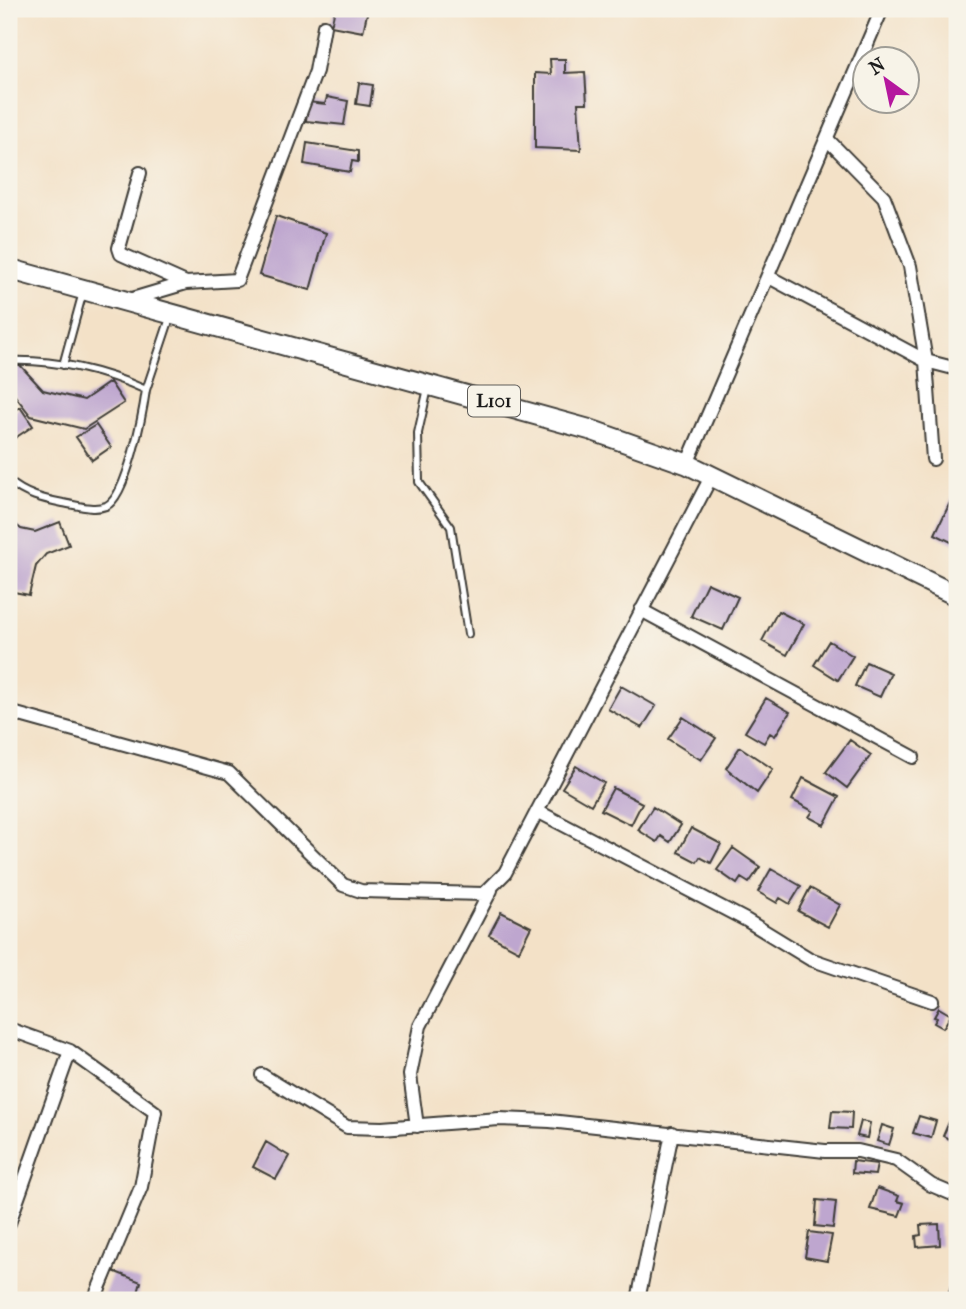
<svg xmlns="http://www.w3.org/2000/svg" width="966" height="1309" font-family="'IM FELL French Canon',serif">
<rect width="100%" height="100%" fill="#f7f3e8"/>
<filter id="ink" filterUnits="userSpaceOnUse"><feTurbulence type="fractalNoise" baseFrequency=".0143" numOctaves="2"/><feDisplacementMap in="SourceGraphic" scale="14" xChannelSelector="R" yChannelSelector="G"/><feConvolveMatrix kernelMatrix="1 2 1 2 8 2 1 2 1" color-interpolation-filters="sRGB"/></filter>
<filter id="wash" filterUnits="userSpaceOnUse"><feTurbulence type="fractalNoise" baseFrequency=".00686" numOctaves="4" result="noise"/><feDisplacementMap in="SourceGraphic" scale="28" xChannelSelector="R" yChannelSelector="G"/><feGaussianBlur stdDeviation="1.57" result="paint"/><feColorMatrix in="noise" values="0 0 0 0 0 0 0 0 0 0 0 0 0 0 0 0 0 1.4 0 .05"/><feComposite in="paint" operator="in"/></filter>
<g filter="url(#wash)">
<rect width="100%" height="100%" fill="#f3e1c7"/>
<g id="blocks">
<!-- building -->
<path fill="#bea6cf" d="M335,9H368L363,32L331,26Z
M550,59H565V73L585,72L587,103H578L581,150L535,148V73L551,74Z
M359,83L373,85L370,106L356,104Z
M327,97L348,101L344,125L306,121L308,102L325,104Z
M307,143L358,151V162L352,161L350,172L304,164Z
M276,216L326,233L310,290L259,275Z
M19,364L43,390L84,400L110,382L124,403L84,429L31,416L9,388V370Z
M20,407L33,426L9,442V415Z
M96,425L111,447L92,460L76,437Z
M957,488V545L935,534Z
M9,519L21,529L35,532L60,522L69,545L46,554L36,566L29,595L9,591Z
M707,583L738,597L723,630L691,616Z
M778,611L804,624L787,655L762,641Z
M829,641L853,656L838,680L814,665Z
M866,662L891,673L880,697L855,686Z
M621,686L656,706L642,728L608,709Z
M766,698L790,712L775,736L770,733L764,743L745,732Z
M683,717L716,738L701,760L668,739Z
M850,740L871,755L847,788L826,772Z
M740,747L773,769L757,793L726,768Z
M576,766L604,783L591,805L562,788Z
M803,778L839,797L824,825L809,817L813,811L792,800Z
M613,788L642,803L631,825L601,810Z
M653,807L681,825L670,842L661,836L657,842L638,830Z
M691,828L721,844L711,863L700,857L697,862L678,852Z
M733,848L760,867L749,883L741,878L737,884L717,870Z
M771,869L801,886L790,904L780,898L777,903L758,892Z
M810,888L840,905L828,927L798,911Z
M501,912L531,927L519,951L489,935Z
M939,1008L951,1015L943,1028L934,1023L937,1018L934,1017Z
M832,1111L852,1112L851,1129L830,1128Z
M919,1116L936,1121L931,1138L913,1133Z
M861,1121L870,1123L867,1138L857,1136Z
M949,1122L957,1126V1143L943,1136Z
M882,1125L894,1129L889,1145L877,1141Z
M266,1142L289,1156L276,1179L253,1167Z
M853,1161L877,1164L875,1175L852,1173Z
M877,1188L899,1196L897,1201L904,1203L899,1216L870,1209Z
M817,1200L836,1202L833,1228L815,1226Z
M939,1224L940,1245L917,1247L916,1236L921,1235L920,1225Z
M809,1232L832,1235L827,1261L805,1257Z
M113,1271L141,1282L136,1300L104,1295Z"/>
</g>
</g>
<g filter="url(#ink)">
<use href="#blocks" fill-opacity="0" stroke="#3c3a36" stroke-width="2"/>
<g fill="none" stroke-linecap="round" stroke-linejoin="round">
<!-- lane casing -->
<g stroke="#3c3a36" stroke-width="10">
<path id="lane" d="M9,361C54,359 105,371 146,390C143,412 127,497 106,506C93,511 76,505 63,503C43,499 25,495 9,481
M63,365L83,292
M428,388L418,433L419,482L451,527L468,634
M146,390L171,315"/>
</g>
<!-- street casing -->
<g stroke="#3c3a36" stroke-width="16">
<path id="street" d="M828,140L884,197L910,266L926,361L933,459
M140,173L119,248L121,254L186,283
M769,277L926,361L957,369
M129,300L186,283L237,280L316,71L324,26
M687,464L882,9
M641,610L913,757
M9,712L229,773L343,885L361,891L484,894L505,873L711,477
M537,811L746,920L810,959L932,1001
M9,1029L70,1051L155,1112L141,1187L94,1300
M262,1075L347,1127L382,1128L499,1119L550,1121L825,1151H858L896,1160L931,1185L957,1196
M417,1126L410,1075L420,1026L491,890
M9,1223L70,1051
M638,1300L672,1133
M954,1300L957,1289"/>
</g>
<!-- primary casing -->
<g stroke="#3c3a36" stroke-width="23">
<path id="primary" d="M9,269L591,430L687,464L957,596"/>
</g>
<!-- lane -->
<use href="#lane" stroke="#fff" stroke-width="6"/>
<!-- street -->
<use href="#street" stroke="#fff" stroke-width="12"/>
<!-- primary -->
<use href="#primary" stroke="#fff" stroke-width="19"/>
</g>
</g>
<g text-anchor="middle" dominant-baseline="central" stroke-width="6" stroke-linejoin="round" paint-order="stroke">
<!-- shield labels -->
<rect fill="#f7f3e8" stroke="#5e5c59" stroke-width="2" x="468" y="385.5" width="52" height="31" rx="5"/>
<g font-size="19" font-weight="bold" fill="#1c1c1c">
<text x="494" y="401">L101</text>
</g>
</g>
<!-- margin -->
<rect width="966" height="1309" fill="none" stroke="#f7f3e8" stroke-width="35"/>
<!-- north arrow -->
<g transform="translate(886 80) rotate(327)"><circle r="33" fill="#f7f3e8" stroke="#9f9d96" stroke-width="2"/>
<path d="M0-5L12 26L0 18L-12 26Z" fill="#b5179e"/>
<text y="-10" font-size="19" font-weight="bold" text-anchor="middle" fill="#1c1c1c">N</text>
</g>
</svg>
